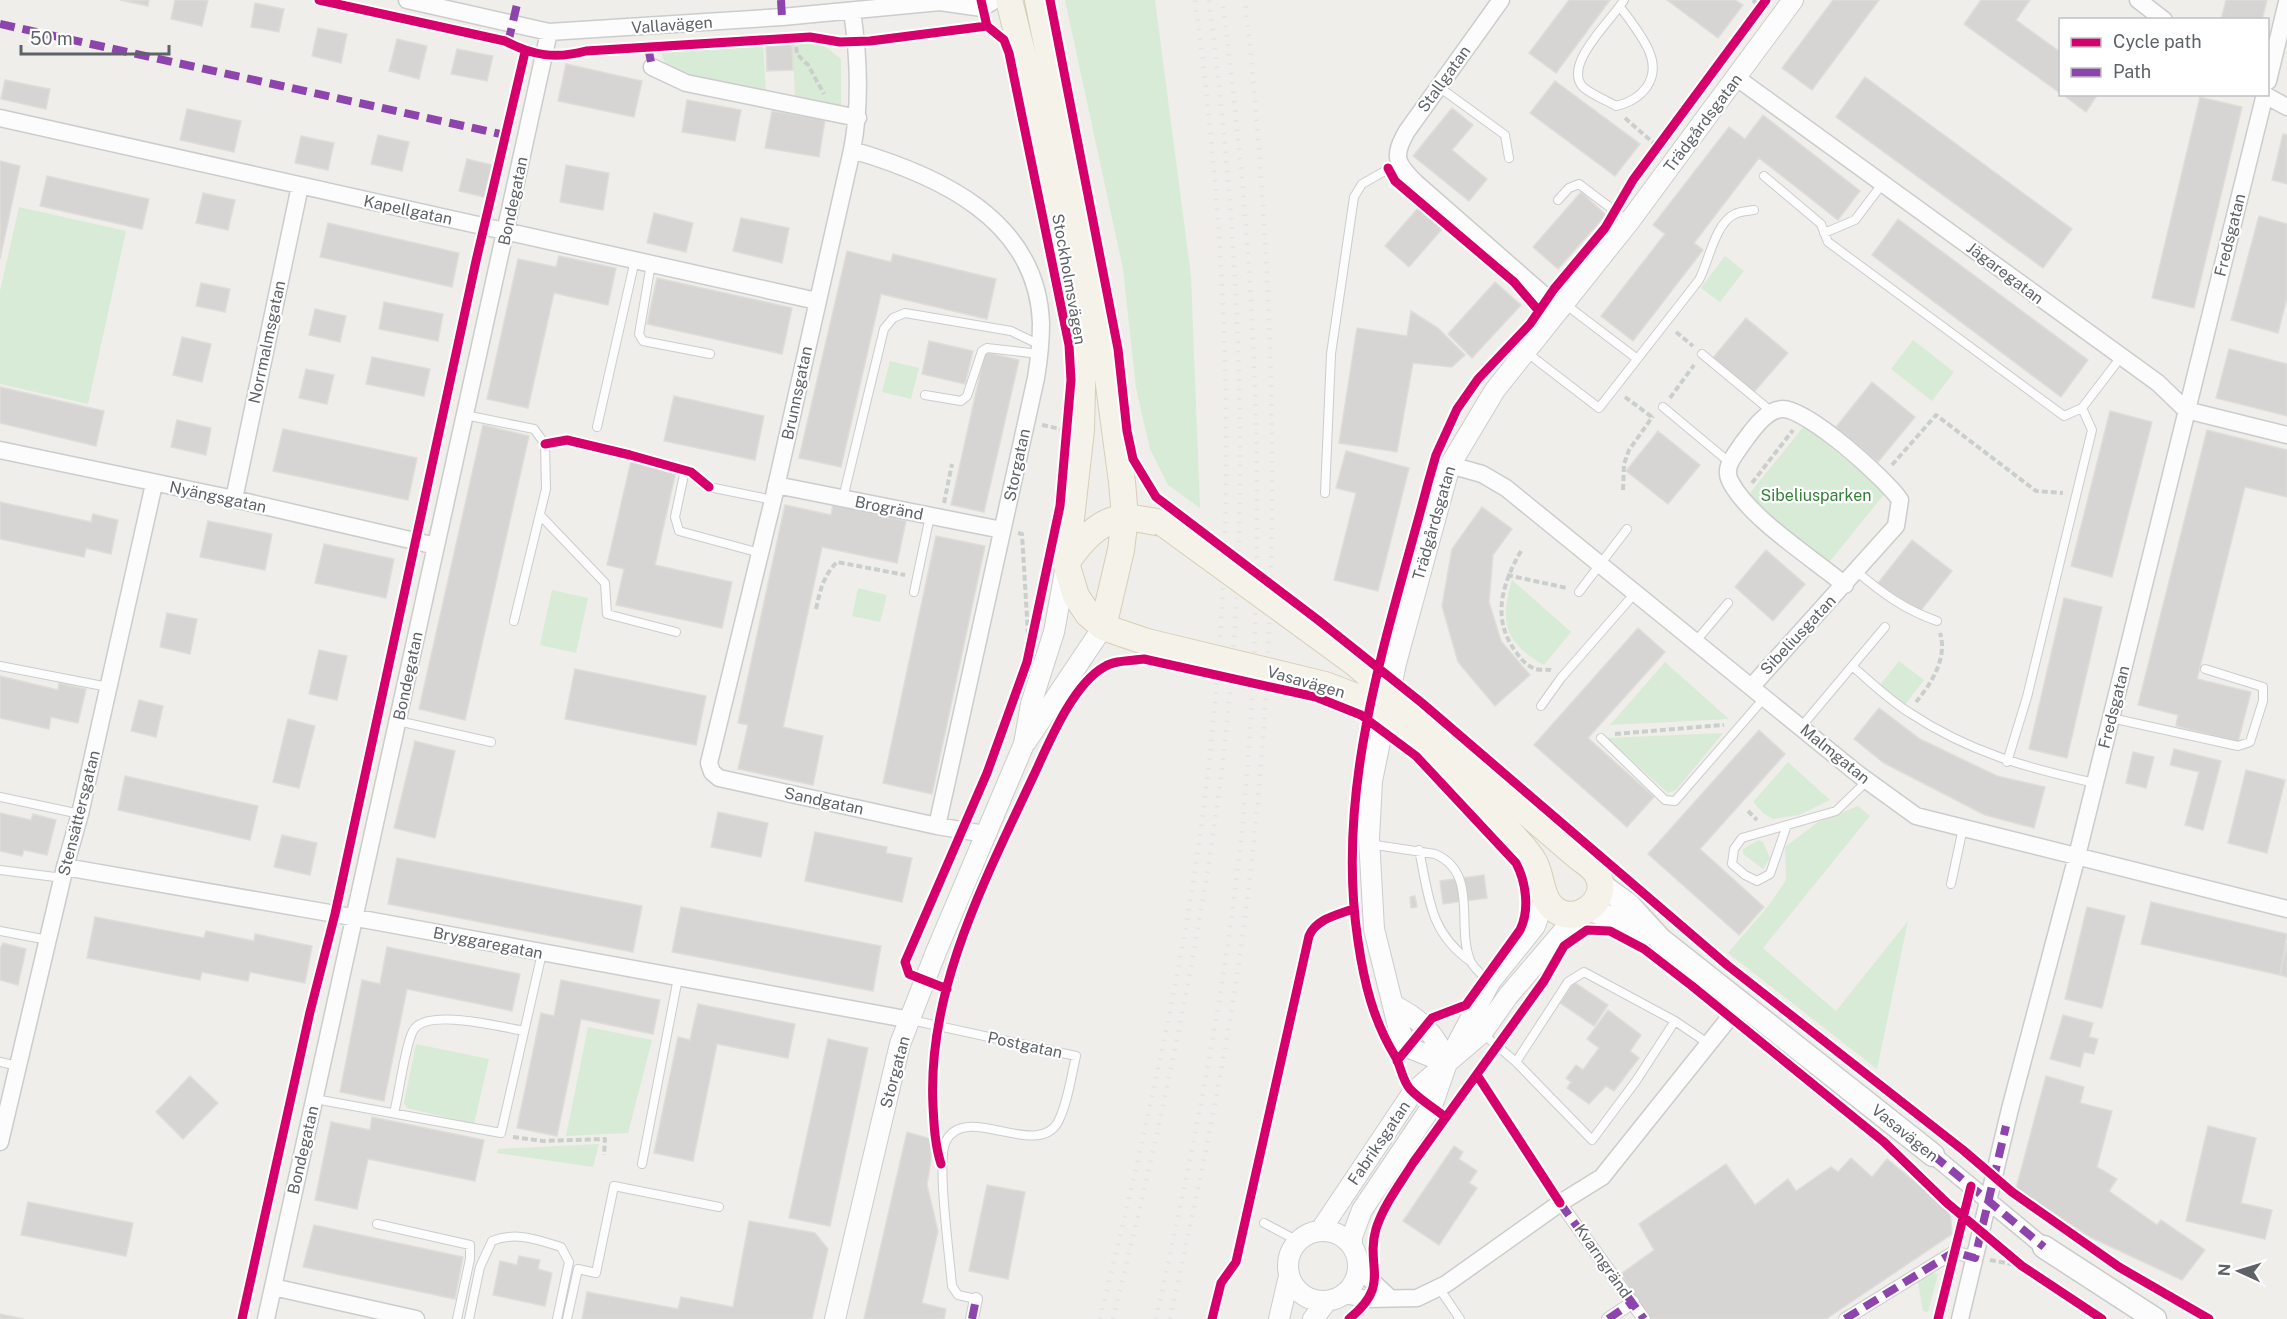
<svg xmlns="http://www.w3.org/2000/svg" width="2287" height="1319" font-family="'Public Sans',sans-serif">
<rect width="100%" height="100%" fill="#efeeea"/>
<!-- green -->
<path fill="#d8ebd6" d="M1065,0H1155L1191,276L1200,508L1168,485L1150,449L1136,388L1123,269Z
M813,37L841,59V106L825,107L795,96L792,39Z
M763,42L766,92L684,77L665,63L658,45Z
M19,207L126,231L88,404L0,384V291Z
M1725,256L1744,271L1720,302L1701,288Z
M1913,340L1954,372L1932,401L1891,369Z
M890,361L919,368L911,399L882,392Z
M1804,426L1886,492L1827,565L1745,499Z
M1512,580L1571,632L1544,665C1505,643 1499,623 1512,580Z
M858,588L887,595L880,622L852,616Z
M552,590L588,598L576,653L540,645Z
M1899,661L1924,680L1905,705L1880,685Z
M1665,662L1729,719L1610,725Z
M1723,733L1676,790L1668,793L1607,738Z
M1788,762L1830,800L1799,815L1773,819L1763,813L1753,802Z
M1858,806L1870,816L1763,948L1836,1011L1908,921L1877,1069L1728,953L1769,905L1786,880L1785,847L1818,822Z
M1759,840L1763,842L1770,858L1763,869L1743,854V849Z
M588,1027L652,1040L628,1133L566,1136Z
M416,1044L489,1059L474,1124L407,1108L404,1103Z
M599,1144L593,1167L497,1153L498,1149Z
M1923,1272L1938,1274L1928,1312L1923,1311L1917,1277Z"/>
<!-- building -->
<path fill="#d6d5d3" stroke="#deddd9" stroke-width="1.5" d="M120,0H149L148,6Z
M175,0H208L202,26L171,19Z
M1569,0H1610L1556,73L1529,53Z
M1667,0H1735L1743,5L1718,38Z
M1833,0H1879L1812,90L1782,68Z
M1981,0H2030L2016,20L2060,52V93L1964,24Z
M2226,0H2267L2262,20H2221Z
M255,3L284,9L279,32L251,27Z
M318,28L347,34L341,63L312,56Z
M397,39L427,46L419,79L389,71Z
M792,45L793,70L767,71L766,46Z
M457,49L493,56L487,81L451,74Z
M566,64L642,81L634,117L558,101Z
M1865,77L2072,229L2043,268L1836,117Z
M5,80L50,89L46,109L1,99Z
M1555,81L1640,144L1615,176L1530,113Z
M2062,94H2098L2086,112Z
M2200,97L2242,107L2194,308L2152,298Z
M687,100L741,110L735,141L682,132Z
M1452,108L1473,125L1452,150L1487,179L1469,201L1413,156Z
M187,109L241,121L234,152L180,140Z
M772,111L825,120L819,157L765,148Z
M1763,115L1860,191L1838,220L1759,158L1694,243L1703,250L1633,341L1601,316L1665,234L1653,225L1729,127L1745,139Z
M2283,134L2287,135V184L2272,180Z
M378,135L409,142L402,171L371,164Z
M301,136L334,143L328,170L295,163Z
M467,159L492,165L484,197L459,191Z
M0,161L20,166L0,259Z
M566,165L609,173L603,210L560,202Z
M47,176L149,199L142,229L40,206Z
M1581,192L1606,215L1558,269L1533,247Z
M203,193L235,200L228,230L196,223Z
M1418,208L1442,229L1409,267L1385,246Z
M654,213L693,223L686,252L647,243Z
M2259,216L2287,224V298L2278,333L2231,320Z
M741,218L789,228L782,263L733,251Z
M1898,219L2088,360L2061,397L1872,255Z
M328,223L459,253L452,287L320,257Z
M847,251L891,262L893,254L996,279L987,319L881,294L841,467L799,458Z
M559,256L616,268L608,305L554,293L528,408L487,399L518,259L556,267Z
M657,278L792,308L782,354L647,324Z
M1495,282L1521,305L1472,358L1448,334Z
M201,283L230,289L225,312L196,306Z
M384,302L443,314L438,341L379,329Z
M315,309L346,316L340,342L309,335Z
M1411,311L1438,328L1465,355L1452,367L1413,363L1397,452L1339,443L1357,328L1407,336Z
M1746,318L1788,353L1754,392L1713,358Z
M182,337L211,344L202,382L173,375Z
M929,341L973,351L965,384L922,374Z
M2229,349L2287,364V416L2216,398Z
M985,352L1019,360L984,512L951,505Z
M372,357L430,369L424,396L366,384Z
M306,369L334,375L327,404L299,398Z
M1872,382L1915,417L1878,462L1836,427Z
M0,387L104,411L96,446L0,423Z
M674,396L764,416L755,460L664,441Z
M2110,411L2152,422L2112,577L2071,566Z
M177,420L211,428L206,455L171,447Z
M483,425L529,436L465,720L419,709Z
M283,429L417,458L408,500L273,471Z
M2207,430L2287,450V497L2245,487L2197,679L2251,692L2238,742L2176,726L2178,715L2138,705Z
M1658,431L1700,465L1668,504L1626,471Z
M1346,451L1409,468L1378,591L1334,580L1356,493L1336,488Z
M631,461L676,471L655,565L732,582L722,628L616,605L624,569L607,565Z
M0,502L91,522L93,514L118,520L111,554L86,548L84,557L0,539Z
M785,505L831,515L833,505L906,521L897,563L822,547L783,727L823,736L813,785L738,769L748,725L738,723Z
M1482,507L1512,529L1493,555L1489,602L1501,641L1530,675L1495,706L1458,662L1442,606L1452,549Z
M208,521L272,534L265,570L200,557Z
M936,536L985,546L932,794L883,783Z
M1912,540L1952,571L1918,614L1878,583Z
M324,544L394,559L386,598L315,583Z
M1766,550L1805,584L1773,621L1735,587Z
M2064,598L2102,607L2067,758L2029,749Z
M167,613L197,619L190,654L160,647Z
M1638,628L1665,652L1588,738L1654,797L1627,827L1534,745Z
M319,650L347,656L337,700L309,694Z
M575,669L706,696L696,745L565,719Z
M0,676L58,690L59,683L86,689L78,723L51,717L49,729L0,718Z
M139,700L163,706L156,737L131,731Z
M1879,708L1920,739L1997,776L2045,787L2034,828L1985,815L1884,763L1854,739Z
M288,719L315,726L299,788L273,782Z
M1759,730L1785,754L1700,849L1764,907L1739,935L1648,854Z
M415,741L455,751L435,838L394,828Z
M2174,749L2221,761L2203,830L2185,825L2199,772L2170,765Z
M2133,752L2154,757L2146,788L2126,783Z
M2246,770L2285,780L2267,853L2228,843Z
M125,776L258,806L250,840L118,810Z
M718,812L768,823L761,857L711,847Z
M0,813L31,820L33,814L56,820L47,855L24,850L22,856L0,851Z
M815,832L887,847L886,853L912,858L902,902L805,881Z
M282,835L317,843L310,875L274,867Z
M397,858L642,906L633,952L388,904Z
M1484,875L1487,898L1443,904L1440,881Z
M1415,896L1417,907L1411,908L1410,897Z
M2151,902L2287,934L2280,975L2141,944Z
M681,907L881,946L873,991L672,952Z
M2087,907L2125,916L2102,1008L2065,999Z
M95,917L204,938L206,931L254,941L255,934L312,946L305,983L250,972L248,981L202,972L200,980L87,958Z
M3,943L26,949L18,985L0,980V949Z
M2287,943V977L2280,975Z
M387,947L520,974L512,1011L407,989L384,1101L340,1092L362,980L380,984Z
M561,980L660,1000L653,1034L581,1019L557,1136L517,1128L541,1013L554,1016Z
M1574,982L1608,1005L1594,1026L1560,1003Z
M698,1004L795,1024L788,1058L717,1044L693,1161L654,1153L678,1037L690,1040Z
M1608,1010L1641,1035L1630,1051L1639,1058L1614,1091L1606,1086L1589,1104L1567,1088L1571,1082L1566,1078L1576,1065L1583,1070L1599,1048L1587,1039Z
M2063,1015L2093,1023L2089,1037L2098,1039L2094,1054L2084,1052L2080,1067L2050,1059Z
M828,1039L868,1048L830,1226L789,1218Z
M190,1076L218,1103L183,1139L156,1112Z
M2046,1076L2084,1087L2080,1103L2112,1111L2097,1167L2117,1179L2109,1191L2157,1225L2161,1220L2205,1250L2182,1280L2090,1237L2016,1189Z
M372,1117L484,1140L475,1181L368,1159L357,1209L315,1200L331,1122L370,1130Z
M2208,1126L2256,1138L2241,1203L2272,1210L2265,1239L2186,1221Z
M907,1132L934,1140L927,1185L938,1231L922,1303L946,1309L944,1319H864Z
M1454,1146L1463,1152L1459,1159L1477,1171L1469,1183L1477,1188L1439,1245L1403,1221Z
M1851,1158L1872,1177L1887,1159L1950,1210L1952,1234L1826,1319H1650L1621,1274L1654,1250L1639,1224L1726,1164L1755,1205L1788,1179L1796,1191L1831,1167L1838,1172Z
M987,1185L1025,1192L1008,1279L969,1271Z
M28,1202L133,1223L126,1256L21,1235Z
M749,1221L815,1233L828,1249L812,1319H582L587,1292L678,1309L681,1297L733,1307Z
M314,1225L463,1257L455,1299L303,1267Z
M519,1256L540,1260L538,1269L552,1273L545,1306L493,1295L500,1261L517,1265Z
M0,1314L24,1319H0Z"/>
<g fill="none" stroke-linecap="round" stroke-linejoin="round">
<!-- service casing -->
<g stroke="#cbcccc" stroke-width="10">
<path id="service" d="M1620,7C1630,20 1642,35 1649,51C1661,79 1642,100 1616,106C1606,100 1592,95 1583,87C1562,65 1612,20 1624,0
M1439,87L1505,135L1509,158
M1764,176L1821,224L1828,242L2064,416L2082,408L2121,357
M1558,200L1569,188L1579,184L1628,221
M1824,233L1855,220L1883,183
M651,264L639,334L643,341L710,354
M1565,304L1636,358
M1526,352L1599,408L1699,280C1709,261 1715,223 1735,214C1740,211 1748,211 1754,210
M1702,354L1772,412
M925,395L961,401L967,396L982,351L987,348L1039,354
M1663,407L1729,462
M465,415L534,429L545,444L546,489L514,621
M597,427L635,260
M685,470L675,517L679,531L760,553
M709,487L773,500
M1325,493L1331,354L1354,197L1362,184L1399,163
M843,498L884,329L893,318L905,313L1011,331L1040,345
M540,515L605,583L607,614L676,632
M1856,571C1882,593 1905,610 1937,621
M914,592L930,516
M1579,592L1627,529
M1696,641L1728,603
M0,666L108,687
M1852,666C1871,682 1889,700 1910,713C1969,752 2027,768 2095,783
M1541,706L1561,678L1636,592
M2111,718L2238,746L2250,742L2263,701V687L2205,669
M398,721L491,742
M1801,727L1885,627
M1601,738L1665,800L1675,801L1765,697
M2007,762L2027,697L2092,430L2082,408
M0,797L80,814
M1787,825L1770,874L1757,881L1745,875L1732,864L1734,849L1742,838L1836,811L1867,781
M1369,844L1435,854C1479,873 1456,925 1470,960C1474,969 1482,975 1489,981
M1419,850C1429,896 1429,932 1470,961
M0,870L63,878
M1951,884L1963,828
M0,931L48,940
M911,1020L1076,1056C1071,1077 1068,1102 1058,1122C1037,1160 965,1102 946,1141C936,1159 950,1259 952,1286L958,1295L976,1299
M1675,1021L1709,1044
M1482,1033L1516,1062L1568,982L1584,972L1675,1021L1636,1081L1592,1140L1516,1062
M0,1062L18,1066
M315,1099L501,1133L542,953
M394,1113C399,1094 405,1045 413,1031C425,1007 501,1027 524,1031
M642,1164L678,978
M1264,1223L1298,1241
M377,1224L470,1245V1259L457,1319
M1439,1288L1460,1319
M469,1319L480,1267L492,1241C516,1231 538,1240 561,1247L569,1262L557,1319
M567,1319L578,1269L596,1273L614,1186L719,1207"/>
</g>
<!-- pedestrian casing -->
<g stroke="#cbcccc" stroke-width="14">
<path id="pedestrian" d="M1560,1203L1644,1319
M972,1319L976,1299
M1608,1319L1633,1302
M1845,1319L1954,1252L1975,1258"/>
</g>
<!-- minor casing -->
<g stroke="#cbcccc" stroke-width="19">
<path id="minor" d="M407,0L549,32L782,17L940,2L982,8L995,0
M1501,0L1407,131C1392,157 1396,163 1416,183L1561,310
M2138,0L2164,20
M852,11C859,58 861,104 852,150L773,500L709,763L712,772L719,778L937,826L985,834
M652,67L686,83L858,118
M1737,78L2158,383L2186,410L2287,435
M2268,81L2287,2
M2263,94L2287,107
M0,118L817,301
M852,150C938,175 1037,219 1041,323C1041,341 1039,360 1036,378L937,826
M0,450L234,499L436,546
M1450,465L1482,474L1506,488L1858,774L1916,816L2287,909
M776,485L1002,530
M234,499L300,186
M1752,686L1896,526L1900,500C1886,479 1807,408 1782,409C1765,410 1752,431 1742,444C1735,455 1723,467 1730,481C1749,518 1811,557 1845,585
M65,867L335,914L911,1020
M0,1142L65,867L80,814L154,484
M1933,1155L2044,1247
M1359,1269L1390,1298
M273,1287L416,1319
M1344,1295L1368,1299L1417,1298L1446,1284L1560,1203L1602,1177L1742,1002
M266,1319L549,32
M1960,1319L2010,1109L2077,856L2265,94"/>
</g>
<!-- tertiary casing -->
<g stroke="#cbcccc" stroke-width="22">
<path id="tertiary" d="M1026,742L1103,627
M1395,1006C1422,1020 1436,1035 1447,1063
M1447,1063L1407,1047L1398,1026L1374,929L1369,838L1372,781L1396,663L1450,465L1495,390L1629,222L1793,0
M1288 1266a35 35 0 1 1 70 0a35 35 0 1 1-70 0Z
M1320,1231L1413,1092L1482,1033L1508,996L1578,914
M1352,1245V1237L1362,1210L1432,1106L1447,1063L1490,982L1535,926L1545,897
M835,1319L900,1044L936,952L1024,744L1031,704L1054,632L1066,566
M1279,1319L1289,1276
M1313,1319L1327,1301"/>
</g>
<!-- secondary casing -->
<g stroke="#cacacb" stroke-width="25">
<path id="secondary" d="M1600,884L1629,905L1660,939L1933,1155
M1589,909L1648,933
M2044,1247L2155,1319"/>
</g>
<!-- primary casing -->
<g stroke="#d7ceb8" stroke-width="28">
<path id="primary" d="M1009,0L1037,113L1083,348L1081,430L1066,563L1076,596L1088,614L1103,627L1147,642
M1038,0L1095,280L1122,482L1125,517L1121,550L1103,627
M1066,563C1080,543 1099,519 1125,518C1137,517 1151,522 1163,523
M1498,820C1509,833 1526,847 1534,862C1542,876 1540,897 1553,908C1575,928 1612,900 1597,874C1592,865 1584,862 1576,855C1555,837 1534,819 1513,801"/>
</g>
<!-- path -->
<path stroke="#cacfcc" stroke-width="4" stroke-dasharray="6 3" stroke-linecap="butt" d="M1753,0L1760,7
M795,38L797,54L808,65L824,94
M1625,118L1658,147
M1676,332L1693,346
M1625,397L1652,417
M1670,398L1694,365
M1042,425L1061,429
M1892,465L1936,415L2036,491L2063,493
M1752,483L1793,430
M1623,490L1624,464L1629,450L1653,416
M944,503L952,464
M1018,533L1022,534L1028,634L1031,641
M1521,551C1502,584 1491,619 1516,652C1520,658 1526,665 1533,668C1538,671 1546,669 1551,670
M1507,575L1567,588
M816,609C820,591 823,576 837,562L905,575
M1916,702C1931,684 1948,658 1940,633
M1615,734L1724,725
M1748,811L1757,820
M513,1137L543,1141L605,1139L604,1155
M1990,1260L2022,1266"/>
<!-- service -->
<use href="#service" stroke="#fdfcfc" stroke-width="8"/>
<!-- pedestrian -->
<use href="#pedestrian" stroke="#fdfcfc" stroke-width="12"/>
<!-- minor -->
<use href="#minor" stroke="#fdfcfc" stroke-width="16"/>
<!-- tertiary -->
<use href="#tertiary" stroke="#fdfcfc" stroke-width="20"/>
<!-- secondary -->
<use href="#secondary" stroke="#fdfcfc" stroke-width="22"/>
<!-- primary -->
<use href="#primary" stroke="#f4f2e9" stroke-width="26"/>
<!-- rail -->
<path stroke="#e4e4e4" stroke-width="4.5" stroke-dasharray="1.5 8" stroke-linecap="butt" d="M1100,1319C1143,1141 1186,963 1207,781C1238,521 1230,259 1195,0
M1113,1319C1158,1137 1199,954 1222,768C1253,513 1241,254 1209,0
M1156,1319C1191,1160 1224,1001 1241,839C1269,559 1259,279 1222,0
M1170,1319C1201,1178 1231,1036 1248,893C1284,597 1277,295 1245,0"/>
<!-- primary-bridge casing -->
<g stroke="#d7ceb8" stroke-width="28" stroke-linecap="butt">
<path id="primary-bridge" d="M1163,523L1355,663L1513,801
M1147,642L1325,685L1362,699L1396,720L1498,820"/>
</g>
<!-- primary-bridge -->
<use href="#primary-bridge" stroke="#f4f2e9" stroke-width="26"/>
<!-- quiet -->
<path stroke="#8e44ad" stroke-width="8" stroke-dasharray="15 8" stroke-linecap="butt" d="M781,0L782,17
M0,24L505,135
M508,43L518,0
M648,47L652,67
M1933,1155L2044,1247
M1560,1203L1644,1319
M972,1319L976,1299
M1608,1319L1633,1302
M1845,1319L1954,1252L1975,1258L2006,1126"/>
<!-- cycleway casing -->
<g stroke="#fff" stroke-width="13">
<path id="cycleway" d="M319,0L505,41C533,56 556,59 586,51L810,37L840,42L870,41L987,26
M1050,0L1118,349L1127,431L1133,459L1156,497L1318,620L1422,703L1727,965L1963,1150L2012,1192L2119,1267L2209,1319
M1388,168L1395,181L1514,282L1538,310
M545,444L567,440L630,455L691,472L709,487
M947,989L909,974L905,962L987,773L1027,662L1060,506L1071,380L1069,345L1009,53L1004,40L987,26L981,0
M1477,1075L1560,1203
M1445,1117C1434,1108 1419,1099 1410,1089C1402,1080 1401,1066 1395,1056C1373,1020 1364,982 1358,941C1334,784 1389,632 1428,483L1436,455L1457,409L1478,379L1530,324L1554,289L1605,228L1633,180L1766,0
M941,1164C935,1145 934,1126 933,1106C927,989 985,880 1033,777C1048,745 1072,685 1104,667C1115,660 1130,661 1144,659L1316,697L1361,715L1416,756L1516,863C1526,882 1530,910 1520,930L1466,1005L1432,1018L1397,1061
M242,1319L310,1012L335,914L476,261L525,52
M1212,1319L1221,1283L1236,1262L1309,936C1316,919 1337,915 1353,909
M1349,1319C1392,1284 1365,1268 1376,1229C1383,1206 1400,1184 1413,1163L1544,981L1564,946L1587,930L1610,931L1644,949L1692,986L1884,1142L1947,1203L2022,1266L2102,1319
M1938,1319L1971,1186"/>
</g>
<!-- cycleway -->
<use href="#cycleway" stroke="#d6006c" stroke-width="9"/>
</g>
<g text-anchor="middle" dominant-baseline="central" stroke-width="4.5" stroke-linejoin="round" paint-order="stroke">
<!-- street labels -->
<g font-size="16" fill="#5f6368" stroke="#fff">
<text transform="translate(672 25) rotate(-4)">Vallavägen</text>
<text transform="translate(1444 79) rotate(-54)">Stallgatan</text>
<text transform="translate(1703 123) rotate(-53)">Trädgårdsgatan</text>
<text transform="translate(513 201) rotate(-78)">Bondegatan</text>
<text transform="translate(408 210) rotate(12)">Kapellgatan</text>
<text transform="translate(2230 235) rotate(-76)">Fredsgatan</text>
<text transform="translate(2005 273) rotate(37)">Jägaregatan</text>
<text transform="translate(1069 279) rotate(80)">Stockholmsvägen</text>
<text transform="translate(267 342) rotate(-78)">Norrmalmsgatan</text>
<text transform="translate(797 393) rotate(-78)">Brunnsgatan</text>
<text transform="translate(1017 465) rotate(-78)">Storgatan</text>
<text transform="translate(218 497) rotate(12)">Nyängsgatan</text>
<text transform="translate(889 508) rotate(11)">Brogränd</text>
<text transform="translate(1434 523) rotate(-74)">Trädgårdsgatan</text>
<text transform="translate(1798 635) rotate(-47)">Sibeliusgatan</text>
<text transform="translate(408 676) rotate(-78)">Bondegatan</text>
<text transform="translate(1306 682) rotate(16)">Vasavägen</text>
<text transform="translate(2114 707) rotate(-76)">Fredsgatan</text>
<text transform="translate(1835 754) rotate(39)">Malmgatan</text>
<text transform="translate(824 801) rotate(12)">Sandgatan</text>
<text transform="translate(79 813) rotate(-76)">Stensättersgatan</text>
<text transform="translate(488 943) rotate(11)">Bryggaregatan</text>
<text transform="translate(1025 1045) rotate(12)">Postgatan</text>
<text transform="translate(895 1072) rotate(-75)">Storgatan</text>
<text transform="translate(1905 1133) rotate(39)">Vasavägen</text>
<text transform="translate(1379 1143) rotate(-56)">Fabriksgatan</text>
<text transform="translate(303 1150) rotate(-77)">Bondegatan</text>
<text transform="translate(1603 1261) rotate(55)">Kvarngränd</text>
</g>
<!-- park labels -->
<g font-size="16" fill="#348238" stroke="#fff">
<text x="1816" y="495">Sibeliusparken</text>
</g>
</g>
<!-- legend -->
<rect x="2059" y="18" width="210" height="78" fill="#ffffff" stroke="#bfc1c3" stroke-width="1.5"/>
<rect x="2071" y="38" width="30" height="9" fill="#d6006c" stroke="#bfc1c3" stroke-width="1.5"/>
<text x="2113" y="48" font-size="18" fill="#5f6368">Cycle path</text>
<rect x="2071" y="68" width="30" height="9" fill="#8e44ad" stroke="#bfc1c3" stroke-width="1.5"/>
<text x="2113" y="78" font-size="18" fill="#5f6368">Path</text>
<!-- north arrow -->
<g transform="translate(2239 1271) rotate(274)" stroke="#ffffff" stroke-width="4.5" paint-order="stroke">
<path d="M0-4.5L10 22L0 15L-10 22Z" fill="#5f6368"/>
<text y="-9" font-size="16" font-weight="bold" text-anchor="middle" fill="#5f6368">N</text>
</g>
<!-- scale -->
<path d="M21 45v9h148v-9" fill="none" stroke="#5f6368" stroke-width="3"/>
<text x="30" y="45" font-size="18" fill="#5f6368" stroke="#ffffff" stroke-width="4.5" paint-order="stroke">50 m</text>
</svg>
